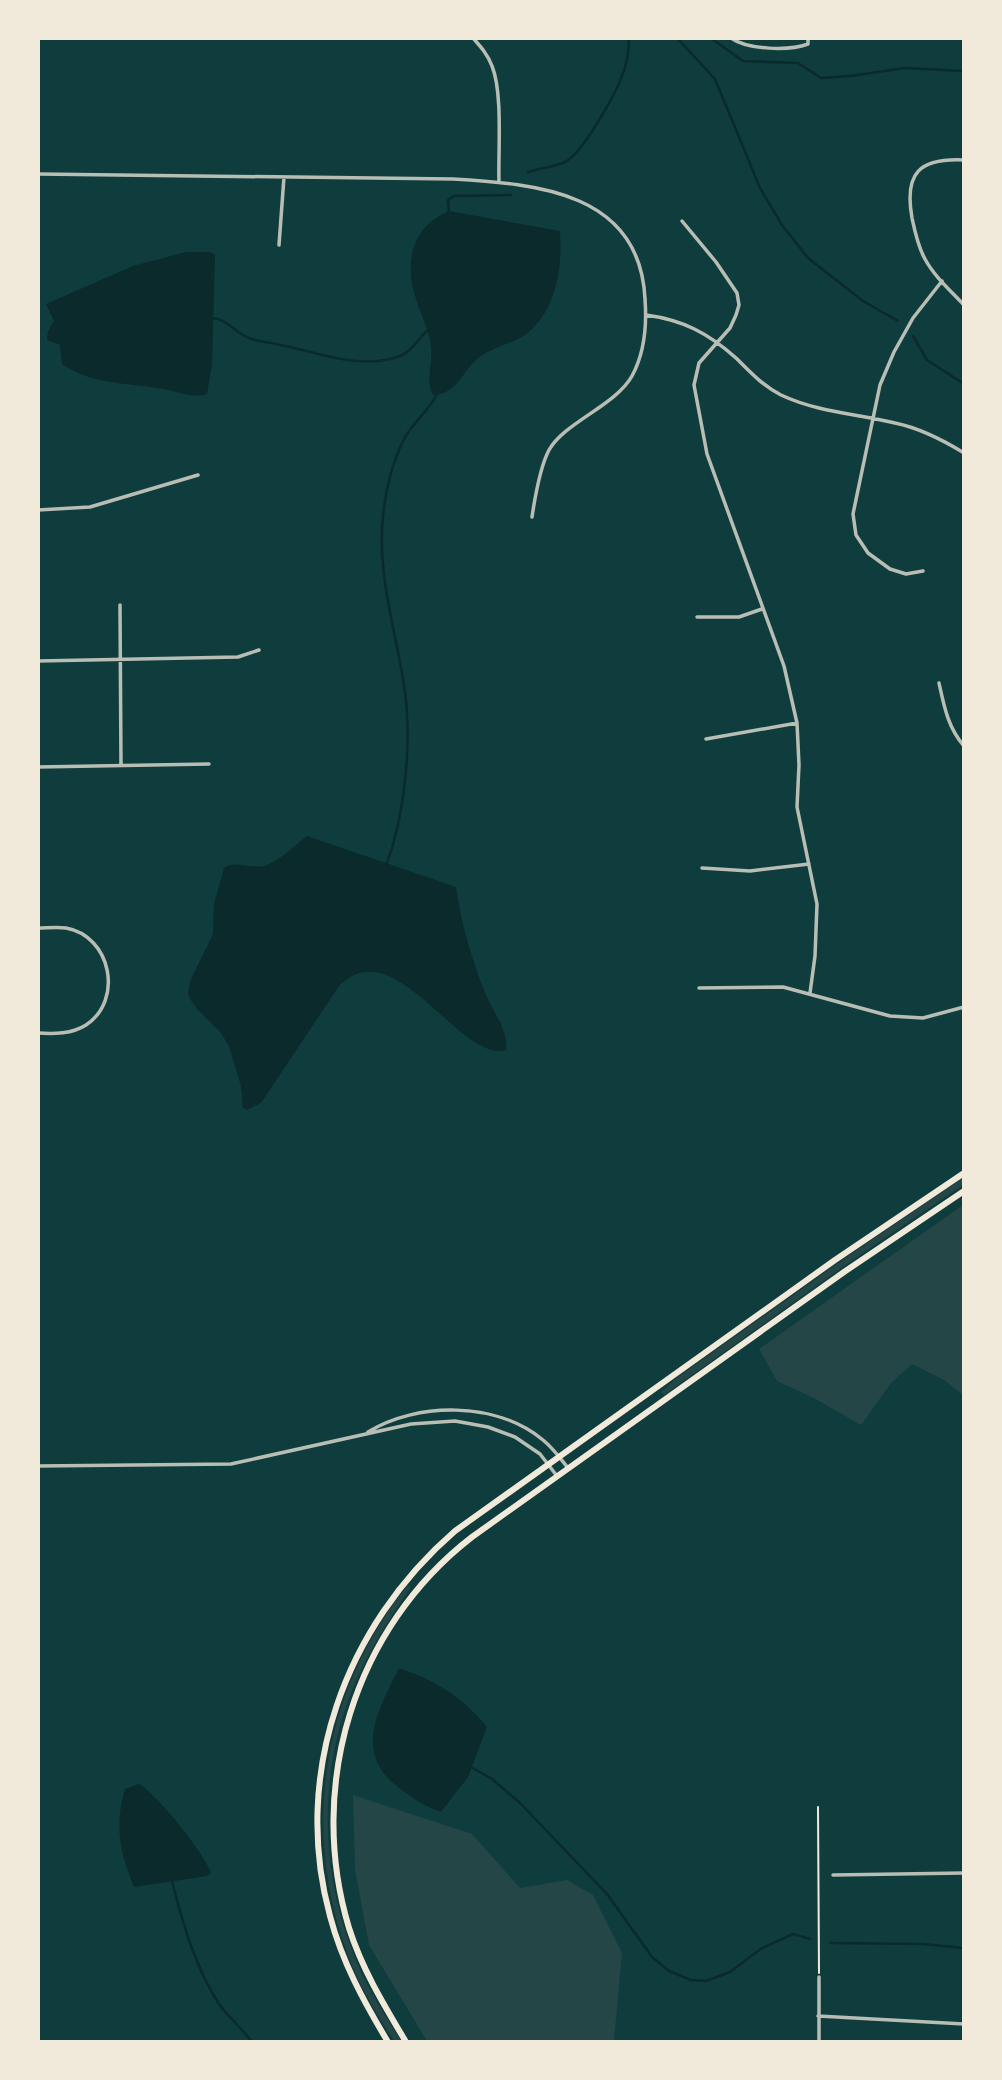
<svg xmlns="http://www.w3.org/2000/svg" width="1002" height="2080" font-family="'Public Sans',sans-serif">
<rect width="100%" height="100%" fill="#0f3d3e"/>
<!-- green -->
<path fill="#244646" d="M963,1178V1185L850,1262L664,1395L661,1392L678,1377L851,1254Z
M963,1205V1395L944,1380L912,1364L891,1383L861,1425L814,1398L777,1381L759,1349Z
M408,1585L411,1587C389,1619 368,1652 353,1688C318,1772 320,1874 355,1958C367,1988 384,2014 401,2041H394C376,2013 358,1984 347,1952C300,1826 324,1689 408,1585Z
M353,1795L472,1834L520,1888L567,1880L593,1895L622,1953L614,2041H427L369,1945L355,1869Z"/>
<!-- water -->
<path fill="#0a2a2b" d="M449,211L560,231C563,267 556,312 525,335C511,344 494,347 481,356C462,369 459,394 433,395C425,380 433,363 431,347C429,329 420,313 415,296C404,260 413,226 449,211Z
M186,252H210L215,255L212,365L207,394C191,399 174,390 158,388C126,383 90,384 62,364L60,345L47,340L48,331L54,321L46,304L133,266Z
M307,836L456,887C461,924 472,959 485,993C493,1012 508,1029 506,1050C459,1063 395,929 339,986L261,1103L247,1110L243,1108L241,1086L229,1046L221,1033L198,1010L190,999L188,993L191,979L213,934L214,904L224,868C235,860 250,869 264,866C280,861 294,846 307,836Z
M399,1668C437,1681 461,1696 487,1727L468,1777L441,1812C426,1807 415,1800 402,1790C352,1755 377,1713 399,1668Z
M139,1784C156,1793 205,1854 211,1873L207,1876L134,1887C120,1853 114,1825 125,1789Z"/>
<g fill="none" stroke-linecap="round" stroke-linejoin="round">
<!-- stream -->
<path stroke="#0a2a2b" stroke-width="2.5" d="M677,38L715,79L760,188L782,225L808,258L863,301L898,321
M711,38L743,61L798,63L821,78L850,76L905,68L964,71
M528,172C540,168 554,167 565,162C582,154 615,95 622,76C627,64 629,52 629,38
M449,213L448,200L454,196L511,195
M211,318C227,318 235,333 249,338C259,342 269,342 280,345C318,352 358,370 397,357C412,353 418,338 429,329
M913,336L927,360L964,384
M387,863C406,810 413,734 403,679C394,626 377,570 383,516C385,491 393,461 404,439C413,422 431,409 438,392
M471,1767L492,1779L519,1802L607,1894L652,1957L669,1971L691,1980L706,1981L730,1972L762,1948L793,1934L810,1939
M172,1881C183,1924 195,1967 219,2004C229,2018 242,2028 252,2042
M830,1943L922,1944L964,1948"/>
<!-- path -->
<path stroke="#f1e9da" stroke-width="2" d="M818,1807L819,1973"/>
<!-- minor -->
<path stroke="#b8beb3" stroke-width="3.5" d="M473,38C481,47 488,55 492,66C503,93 498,151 499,182
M731,38C748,50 789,51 808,44V38
M964,160C919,158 904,173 912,218C915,232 918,247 925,259C934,276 950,290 964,305
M38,174L453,179C537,184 640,192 645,299C647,326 645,352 632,376C615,406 565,422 549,450C540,467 535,497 532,517
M682,221L716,262L737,293L739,305L736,315L730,328L699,363L694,385L707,454L784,666L797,723L799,765L797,807L817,904L815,956L810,993
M279,245L284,177
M646,315C683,320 708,333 736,358C750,372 763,386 781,395C817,412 857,414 895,423C919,428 943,440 964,453
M38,510L90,507L198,475
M923,571L906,574L890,569L868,553L856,535L853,514L880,385L894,352L913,318L942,281
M120,605L121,765
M697,617H739L762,609
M38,661L238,657L259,650
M939,683C944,706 948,728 964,746
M706,739L797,723
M38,767L209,764
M702,868L750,871L809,864
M38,928C47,928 57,927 66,928C111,936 124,1000 86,1025C72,1034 54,1034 38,1033
M699,988L783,987L890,1016L923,1018L964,1007
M368,1432C417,1402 496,1401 543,1440C553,1448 560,1458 568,1468
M38,1466L231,1464L411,1424L455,1421L488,1427L515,1437L540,1454L557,1476
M833,1875L964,1873
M818,2016L964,2024
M819,2042V1977"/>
<!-- trunk -->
<path stroke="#f1e9da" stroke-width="6" d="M388,2042C364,2002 342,1962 330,1916C291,1774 345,1626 455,1531L835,1260L964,1173
M406,2042C384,2005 362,1969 349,1928C306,1786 354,1628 472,1537L844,1272L964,1191"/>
</g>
<!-- border -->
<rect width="1002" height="2080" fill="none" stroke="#f1e9da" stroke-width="80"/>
</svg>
